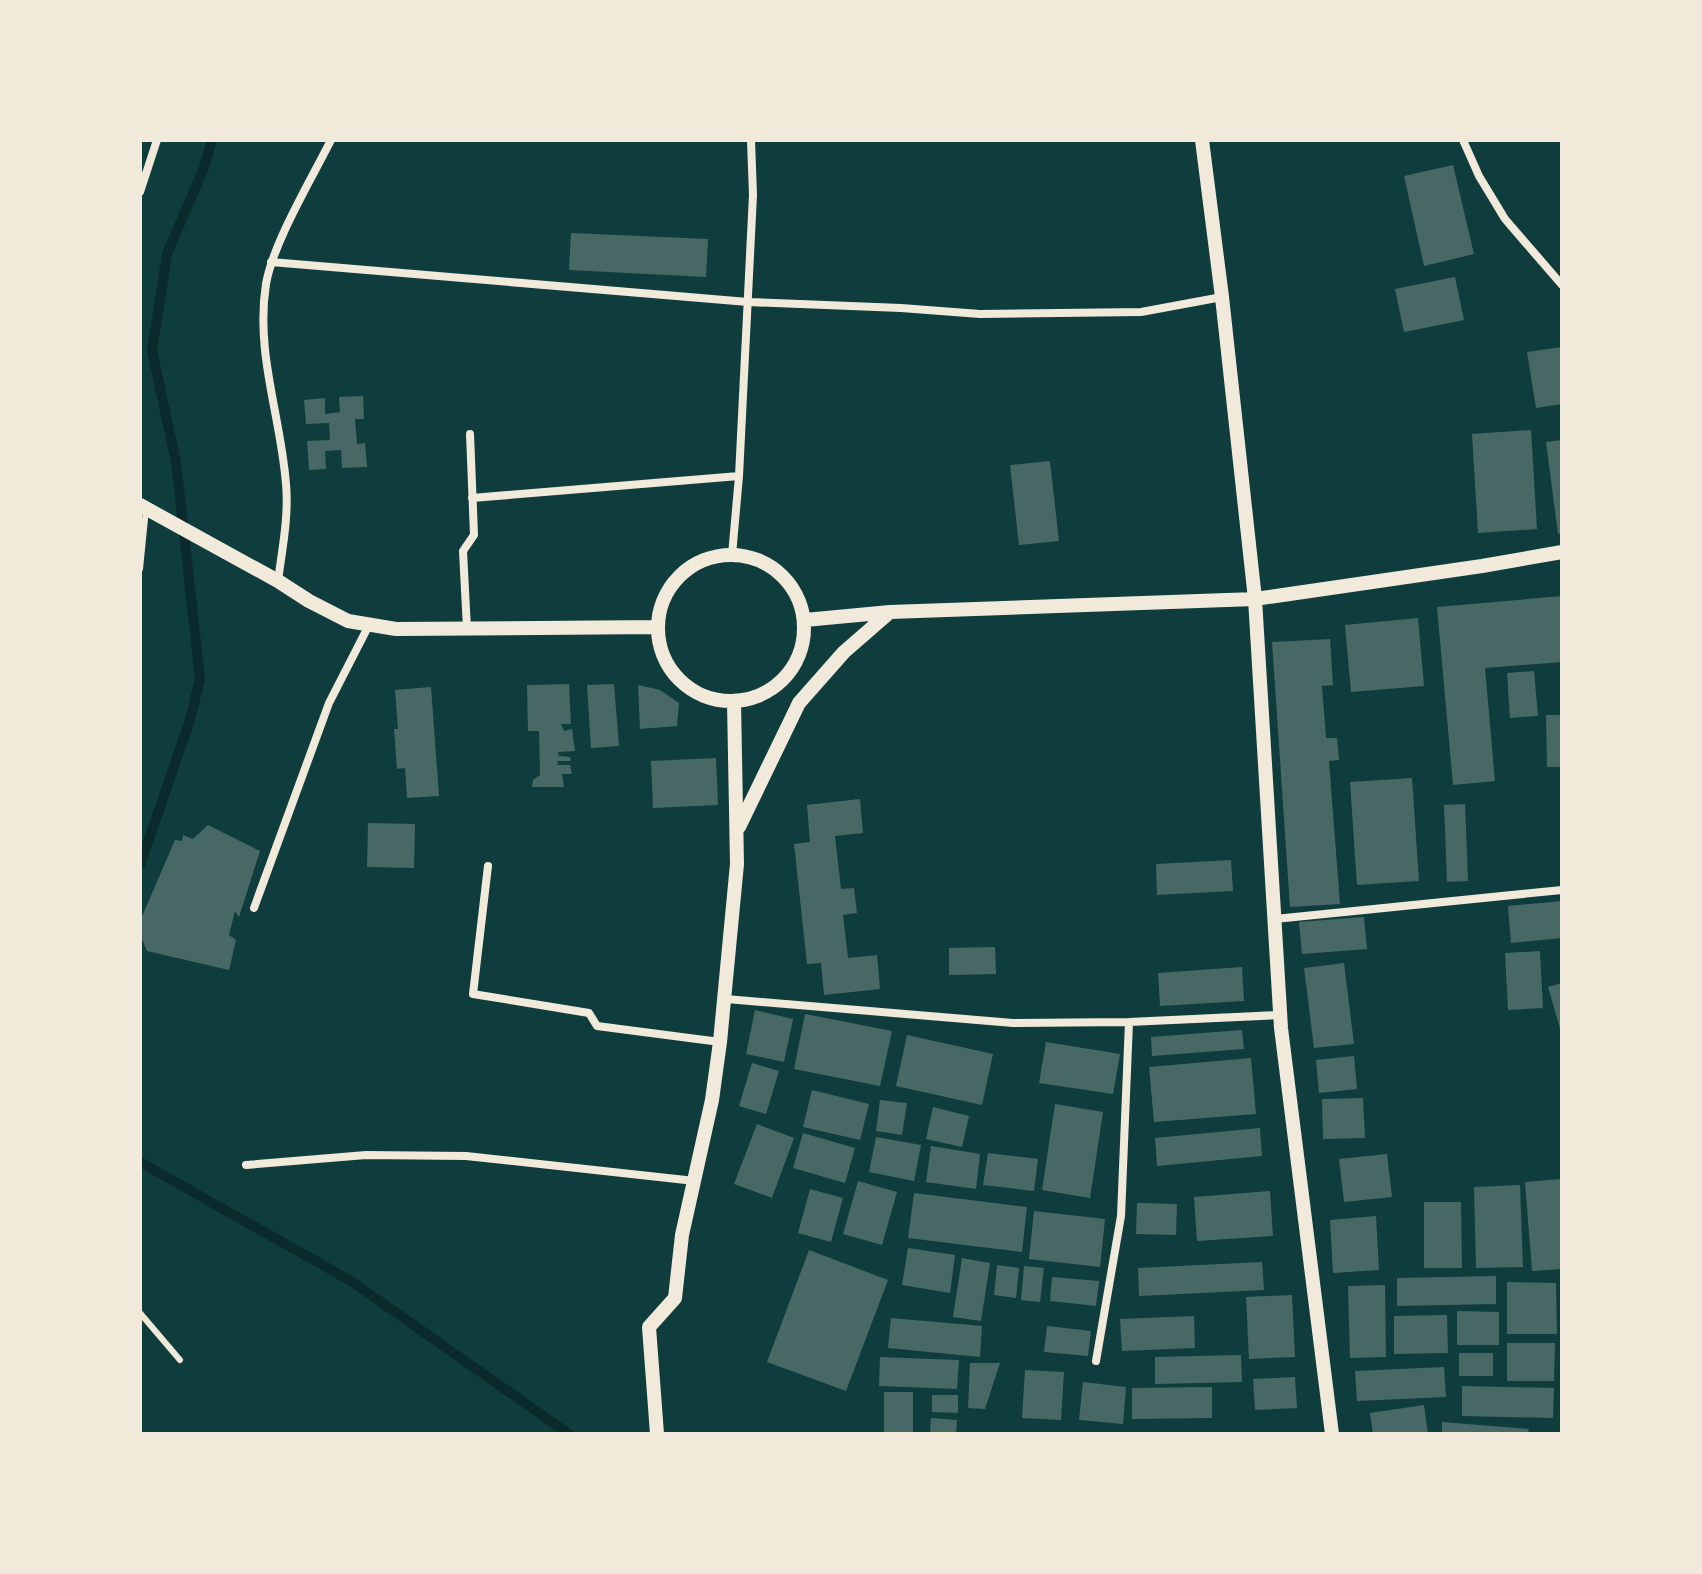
<svg xmlns="http://www.w3.org/2000/svg" width="1702" height="1574" font-family="Commissioner,sans-serif">
<rect width="100%" height="100%" fill="#0f3d3e"/>
<g fill="none" stroke-linecap="round" stroke-linejoin="round">
<!-- stream -->
<path stroke="#0a2a2b" stroke-width="10" d="M140,865L190,720L200,679L176,462L152,351L167,254L204,168L212,140
M140,1162L351,1281L569,1434"/>
</g>
<!-- building -->
<path fill="#486865" d="M1453,165L1474,254L1424,266L1404,176Z
M571,233L708,239L706,277L569,270Z
M1455,277L1464,320L1404,332L1395,289Z
M1562,347V404L1536,408L1527,352Z
M363,396L364,419H355L357,444L365,443L367,467L342,468L341,450L325,451L326,469L309,470L307,441L330,440L329,423L306,424L304,400L325,398V414L340,412L339,397Z
M1531,430L1537,529L1478,533L1472,434Z
M1562,440V533L1558,534L1546,442Z
M1050,461L1059,541L1019,545L1010,465Z
M1562,596V662L1485,668L1495,781L1453,785L1437,607Z
M1418,618L1424,686L1351,692L1345,625Z
M1330,639L1333,685L1322,686L1326,738H1337L1339,760L1329,761L1340,904L1290,907L1272,642Z
M1534,671L1538,716L1510,718L1507,673Z
M569,684L571,724H561L564,731L572,729L575,751L558,752L559,756L570,757L571,761H557L558,765H570L572,774H562L564,787H532L533,780L540,775L539,731H528L527,685Z
M614,684L619,746L591,748L587,685Z
M638,685L660,690L679,703L677,726L640,729Z
M431,687L439,796L407,798L405,768L397,769L394,729H398L395,690Z
M1546,715H1562V767H1547Z
M716,758L718,805L653,808L651,761Z
M1412,778L1419,881L1357,885L1350,782Z
M860,799L863,833L835,836L841,889L854,888L857,913L843,915L848,958L877,955L880,989L824,995L821,963L807,964L794,844L810,842L807,805Z
M1465,804L1468,881L1447,882L1444,805Z
M368,823L415,824L414,868L367,867Z
M208,825L260,851L239,917L235,911L229,935L236,940L229,970L147,951L140,934V921L175,840L182,841L183,835L193,839Z
M1231,860L1233,891L1157,895L1156,864Z
M1562,901V938L1511,943L1508,906Z
M1364,917L1367,949L1302,954L1299,922Z
M995,947L996,974L949,975V948Z
M1540,951L1543,1008L1508,1010L1505,953Z
M1344,963L1354,1044L1314,1048L1304,968Z
M1242,967L1244,1001L1160,1006L1158,973Z
M1562,983V1032H1561L1548,987Z
M755,1010L793,1019L784,1062L746,1054Z
M805,1014L892,1031L880,1086L794,1069Z
M1242,1030L1244,1049L1152,1056L1151,1037Z
M907,1035L993,1054L982,1105L896,1086Z
M1046,1042L1120,1054L1113,1094L1039,1083Z
M1354,1056L1357,1089L1319,1093L1316,1060Z
M1251,1058L1256,1114L1154,1122L1149,1067Z
M752,1063L779,1071L766,1114L739,1106Z
M812,1090L869,1104L860,1140L803,1127Z
M1363,1098L1365,1138L1323,1139L1322,1099Z
M880,1100L907,1103L902,1135L876,1131Z
M1055,1104L1103,1112L1090,1198L1042,1190Z
M933,1107L969,1116L962,1147L926,1139Z
M757,1124L794,1138L772,1198L734,1184Z
M1260,1128L1262,1156L1157,1166L1155,1138Z
M803,1133L855,1148L845,1183L793,1168Z
M876,1137L921,1145L914,1181L869,1172Z
M931,1146L980,1154L976,1189L926,1182Z
M988,1153L1038,1159L1034,1191L983,1185Z
M1387,1154L1392,1197L1344,1202L1339,1159Z
M1561,1179L1562,1269L1532,1271L1525,1182Z
M858,1181L897,1192L882,1245L843,1234Z
M1520,1185L1523,1267L1476,1268L1474,1187Z
M810,1189L843,1198L831,1242L798,1233Z
M1270,1191L1273,1236L1197,1241L1194,1197Z
M914,1193L1027,1207L1022,1252L908,1238Z
M1424,1202H1461L1462,1268H1424Z
M1137,1203L1177,1204L1176,1235L1136,1234Z
M1034,1211L1105,1219L1100,1267L1029,1259Z
M1376,1216L1379,1270L1333,1273L1330,1220Z
M908,1248L955,1255L950,1293L902,1285Z
M809,1250L888,1280L846,1391L767,1362Z
M962,1258L990,1263L981,1321L953,1317Z
M1262,1262L1264,1290L1139,1296L1138,1268Z
M997,1265L1019,1268L1016,1298L994,1295Z
M1024,1266L1044,1268L1040,1302L1021,1300Z
M1496,1276V1304L1397,1306V1278Z
M1052,1277L1099,1281L1096,1306L1050,1301Z
M1507,1282L1556,1283L1557,1334H1507Z
M1385,1285L1386,1357L1350,1358L1348,1286Z
M1292,1295L1295,1357L1249,1359L1246,1297Z
M1457,1311L1499,1312V1345H1457Z
M1447,1315L1448,1353L1394,1354V1316Z
M1194,1316L1195,1348L1122,1351L1120,1319Z
M891,1318L982,1326L980,1357L888,1348Z
M1047,1326L1091,1331L1088,1356L1044,1352Z
M1507,1343H1555L1554,1381H1507Z
M1459,1353H1493V1376H1459Z
M1241,1355L1242,1382L1155,1384V1357Z
M880,1357L959,1360L957,1389L879,1386Z
M970,1363H1000L985,1409L968,1408Z
M1444,1367L1446,1397L1357,1401L1355,1371Z
M1025,1370L1064,1372L1061,1420L1022,1418Z
M1295,1377L1297,1408L1255,1410L1253,1379Z
M1083,1382L1126,1387L1123,1424L1079,1420Z
M1462,1386L1554,1388L1553,1418L1462,1416Z
M1212,1387V1418L1132,1419V1388Z
M884,1392H913V1433H884Z
M932,1395H958V1413L932,1412Z
M1424,1405L1428,1434H1373L1370,1413Z
M931,1418L957,1420L956,1434L930,1433Z
M1442,1422L1529,1429L1528,1434H1442Z"/>
<g fill="none" stroke-linecap="round" stroke-linejoin="round">
<!-- service -->
<path stroke="#f1e9da" stroke-width="6" d="M140,569L146,509
M140,1313L180,1360"/>
<!-- minor -->
<path stroke="#f1e9da" stroke-width="8" d="M1463,140L1479,176L1505,219L1562,285
M140,192L157,140
M271,262L748,302L901,308L980,314L1141,312L1222,297
M472,498L739,476
M732,555L739,476L753,195L751,140
M278,581C282,550 289,516 286,484C281,417 255,353 266,284C273,243 311,180 331,140
M467,629L463,551L474,535L470,434
M488,866L473,994L589,1013L597,1026L720,1042
M254,908L329,703L369,625
M1275,919L1562,890
M726,999L1013,1023L1129,1022L1280,1015
M246,1165L366,1155L466,1156L695,1181
M1096,1361L1121,1216L1129,1022"/>
<!-- tertiary -->
<path stroke="#f1e9da" stroke-width="14" d="M1202,140L1222,297L1255,599L1281,1028L1332,1434
M140,505L278,581L309,601L348,621L396,629L658,627
M658 628a73 73 0 1 1 146 0a73 73 0 1 1-146 0Z
M805,620L890,612L1255,599L1482,566L1562,552
M739,827L799,703L844,652L890,612
M657,1434L649,1327L675,1298L682,1235L712,1100L720,1042L737,864L734,702"/>
</g>
<!-- border -->
<rect width="1702" height="1574" fill="none" stroke="#f1e9da" stroke-width="284"/>
</svg>
